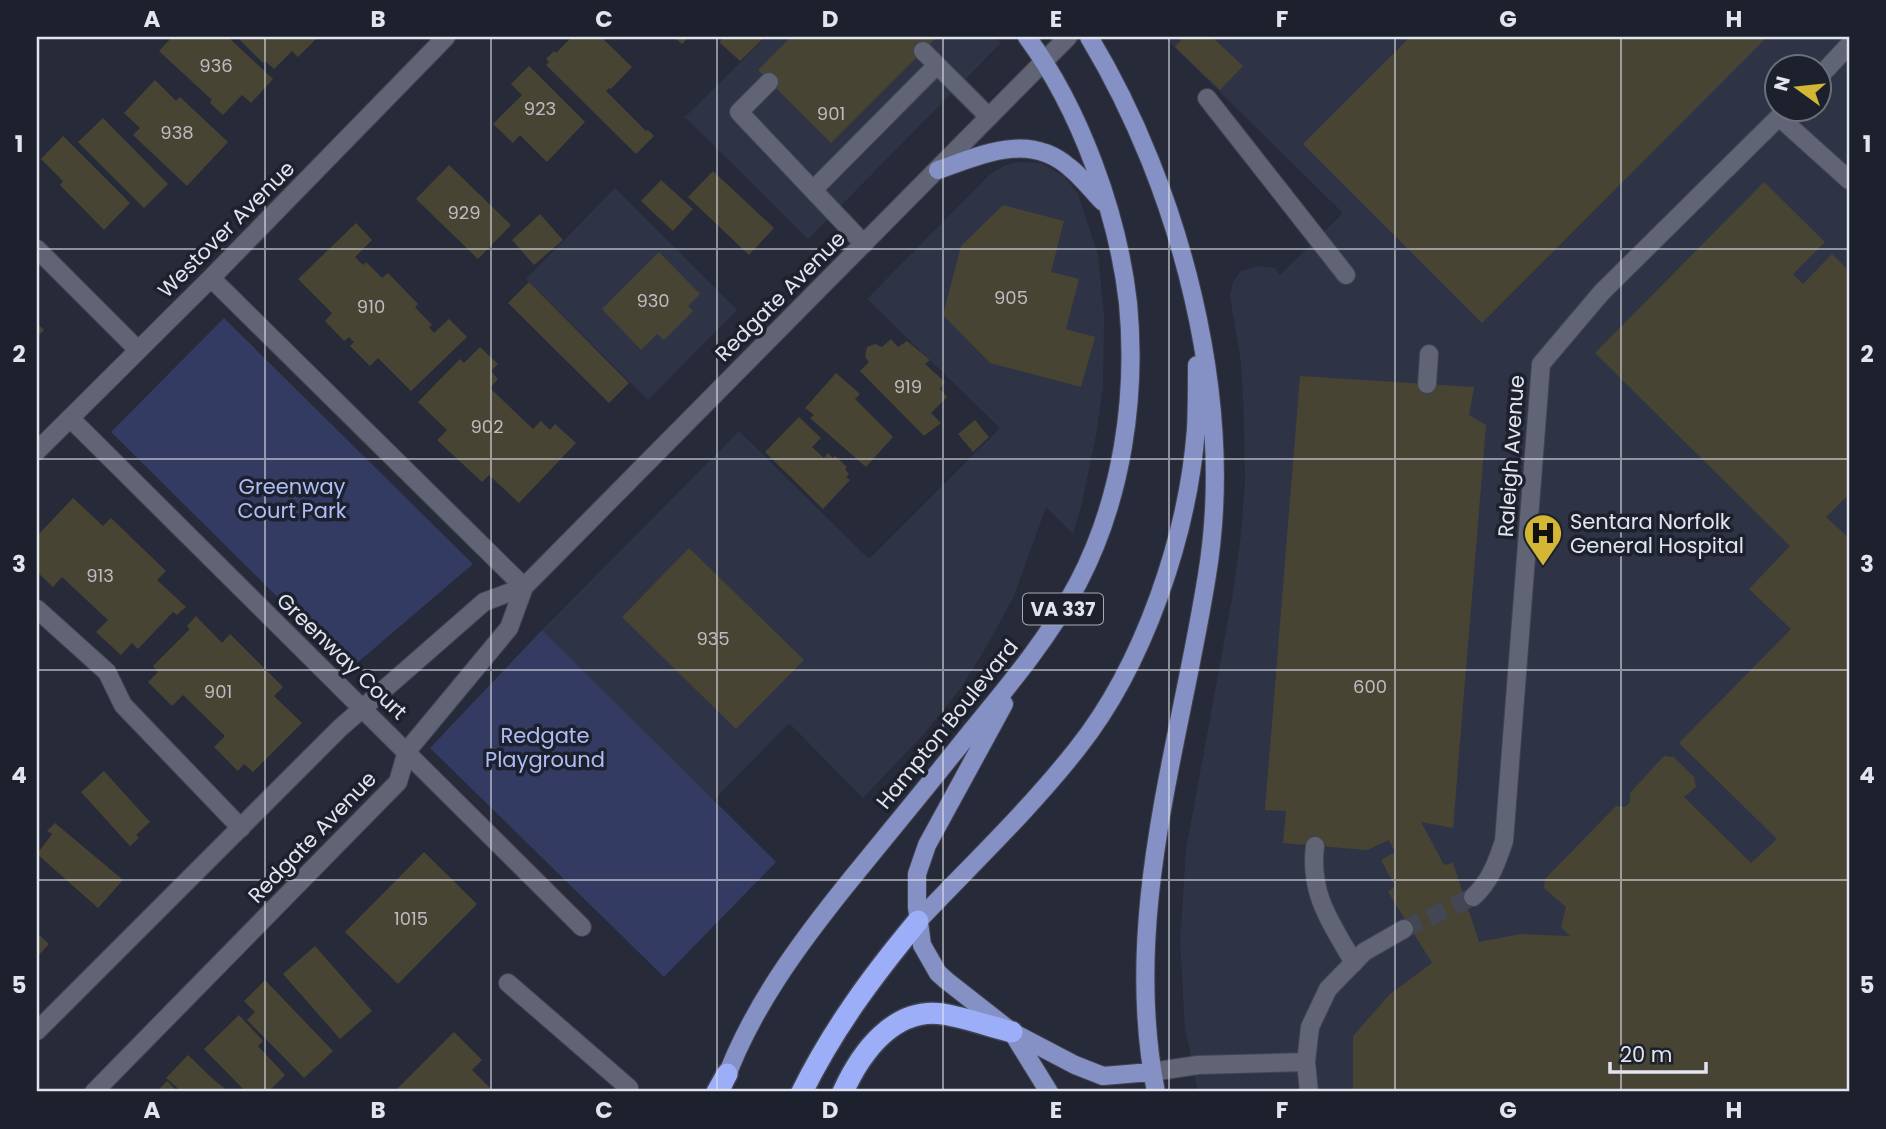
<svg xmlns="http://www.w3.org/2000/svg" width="1886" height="1129" font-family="Poppins,sans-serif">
<rect width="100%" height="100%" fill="#272a38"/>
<!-- built -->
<path fill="#2f3346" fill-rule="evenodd" d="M766,37H994L1001,43L808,239L685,117Z
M1164,37H1849V1092H1198L1185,1028L1180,942L1186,849L1232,599L1241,535L1245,480L1244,419L1241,363L1230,297L1233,282L1241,271L1258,266L1275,268L1280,275L1343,213ZM1778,66H1820V108H1778Z
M1016,162L1041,163L1065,177L1078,194L1098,255L1104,315L1103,386L1096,435L1082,503L1073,534L1046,507L1014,596L987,646L961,688L923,735L863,798L789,723L713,801L542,630L739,431L869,559L1000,428L867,299L989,175L1002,167Z
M615,188L737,310L648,400L526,279Z"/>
<!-- green -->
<path fill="#333b62" d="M224,318L473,564L350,669L111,432Z
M542,630L776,862L664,977L430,748Z"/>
<!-- building -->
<path fill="#484434" d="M172,37H228L273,79L251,103L242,95L223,115L210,103L212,100L159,51Z
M237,37H318L298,57L292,51L274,69L265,61L263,63Z
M572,37H601L632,67L611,89L609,88L606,91L646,131L648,130L654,136L636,154L546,65L549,62L546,59L554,51L556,53Z
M674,37H689L682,44Z
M724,37H765L740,61L719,42Z
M791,37H937L831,143L758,70Z
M1184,37H1212L1243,66L1220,90L1175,47Z
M1410,37H1767L1482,323L1303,144Z
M529,66L585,122L547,162L520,135L513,143L493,124L522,95L511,84Z
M155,80L176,101L180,97L228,142L187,186L133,135L140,128L124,113Z
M103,118L168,184L144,208L78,142Z
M63,136L130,203L104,230L60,185L63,181L41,159Z
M449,165L511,225L478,259L416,199Z
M713,171L774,228L749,255L688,197Z
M661,180L693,209L673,231L641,201Z
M1764,182L1825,242L1793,274L1803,284L1832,254L1849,271V494L1826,517L1849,538V1092H1353V1036L1390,994L1432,963L1388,892L1395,886L1381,860L1395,852L1389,840L1367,850L1283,843L1286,811L1265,810L1300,376L1474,387L1469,415L1486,425L1453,828L1421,822L1444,865L1453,863L1479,942L1520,934L1570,936L1561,927L1566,907L1544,888L1545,879L1616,806L1625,807L1630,802V793L1664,756L1674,757L1694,777L1696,787L1684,797L1751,863L1777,839L1679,743L1791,629L1749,589L1790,546L1595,353Z
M1003,205L1064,221L1051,272L1079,279L1066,329L1095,337L1081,387L990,363L943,315L961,246Z
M540,214L563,240L534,265L512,240Z
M356,223L372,240L355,257L363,265L366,262L382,278L388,273L418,304L415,307L432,325L429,327L434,333L449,319L467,337L411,391L378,358L370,366L350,346L354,342L349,337L344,341L325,321L332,313L298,279Z
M659,252L700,294L688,306L693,311L664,340L657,334L641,350L602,309Z
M529,282L629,383L609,403L508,303Z
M37,323L44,330L37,337Z
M891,339L898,347L907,341L930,360L925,364L945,382L940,389L947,397L931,413L941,423L924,436L860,371L869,362L865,357L867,347L875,344L882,347Z
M480,347L498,364L491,371L498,379L490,388L533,429L541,421L550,430L555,424L576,443L519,503L489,475L482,482L437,440L447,430L418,402L460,359L464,363Z
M836,373L860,394L855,399L893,437L866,467L810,418L814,415L805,408Z
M799,417L821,438L812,447L824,458L828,453L833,458L835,456L847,467L845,469L849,474L846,477L850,480L823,509L765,452Z
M975,420L989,437L973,452L958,434Z
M73,498L103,526L111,518L166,571L157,580L186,607L177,615L173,612L138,649L132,643L121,655L96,632L108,620L62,577L53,587L37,572V536Z
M689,548L804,660L736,729L622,617Z
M196,616L222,643L230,634L283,687L274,696L302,723L253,772L244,764L238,771L214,747L225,736L183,695L172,706L148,682L158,672L153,666L190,629L187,626Z
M104,771L150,822L136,835L139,838L130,846L81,792Z
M55,823L123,880L98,908L37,854L52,834L47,831Z
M424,852L477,904L398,984L345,932Z
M37,933L49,944L37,957Z
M315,946L372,1011L340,1039L283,974Z
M265,980L333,1051L304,1078L247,1020L255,1012L244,1001Z
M239,1015L263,1041L258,1046L285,1075L271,1089L274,1092H246L204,1049Z
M454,1032L482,1060L472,1070L494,1092H394Z
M188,1055L213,1079L229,1092H182L166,1078Z
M167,1081L178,1092H156Z"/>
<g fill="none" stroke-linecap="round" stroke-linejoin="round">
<!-- minor-tunnel -->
<path stroke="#434653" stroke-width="18" stroke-dasharray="18 9" stroke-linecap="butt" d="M1404,929L1473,897"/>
<!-- service casing -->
<g stroke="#424551" stroke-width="20">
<path id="service" d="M923,51L937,65
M769,82L739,112L864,244
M1207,98L1346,275
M1779,117L1849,180
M814,189L937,65L989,117
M1427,384L1429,354
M37,609L107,672L123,705L241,828
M1315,846C1309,894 1331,923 1354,963
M508,983L629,1088"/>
</g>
<!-- minor casing -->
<g stroke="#424551" stroke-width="20">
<path id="minor" d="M1820,76L1849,45
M37,249L138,350
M211,278L524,587
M70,418L582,927
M37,451L211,278L446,37
M1473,897C1490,882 1497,862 1504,841L1541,364L1602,292L1788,108
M1151,1072L1198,1065L1306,1062
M1309,1092L1306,1062L1310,1027L1328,989L1364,952L1404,929"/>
</g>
<!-- tertiary casing -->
<g stroke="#424551" stroke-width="20">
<path id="tertiary" d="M37,1031L340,728L484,602L524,587L1068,37
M94,1092L398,782L407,751L509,628L524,587"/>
</g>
<!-- primary casing -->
<g stroke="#424551" stroke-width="20">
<path id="primary" d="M1089,37C1180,188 1236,399 1207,575C1180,746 1121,917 1156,1092
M938,170C982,155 1028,132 1069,167C1082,177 1092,191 1103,202
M1004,704L927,845L917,874V907L922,945L938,973L947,981L1012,1032L1075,1065L1103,1076L1151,1072
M918,921C972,864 1029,810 1077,749C1144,665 1188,535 1196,429C1197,408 1197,386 1197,365
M1012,1032L1049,1092
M723,1086C750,1009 801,941 852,878C893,828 933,779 973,729C1011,683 1050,636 1078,583C1122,499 1137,397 1128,303C1118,214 1080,109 1027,37"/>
</g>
<!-- motorway casing -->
<g stroke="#424551" stroke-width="24">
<path id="motorway" d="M717,1092L727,1074
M802,1092C833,1029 873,975 918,921
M843,1092C861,1052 894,1007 943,1014C966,1018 989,1026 1012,1032"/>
</g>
<!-- service -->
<use href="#service" stroke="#606474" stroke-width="18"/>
<!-- minor -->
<use href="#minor" stroke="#606474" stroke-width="18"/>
<!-- tertiary -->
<use href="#tertiary" stroke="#606474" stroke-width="18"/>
<!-- primary -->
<use href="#primary" stroke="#8590c4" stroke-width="18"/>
<!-- motorway -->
<use href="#motorway" stroke="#9daef9" stroke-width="21"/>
</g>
<!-- grid -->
<path fill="none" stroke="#e2e5ee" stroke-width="2" stroke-opacity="0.55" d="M265,37V1092M491,37V1092M717,37V1092M943,37V1092M1169,37V1092M1395,37V1092M1621,37V1092M37,249H1849M37,459H1849M37,670H1849M37,880H1849"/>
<!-- icons -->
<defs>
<g id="hospital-pin" transform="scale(2.0125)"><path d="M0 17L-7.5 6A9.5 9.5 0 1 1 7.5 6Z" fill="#d4b635" stroke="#1d212e"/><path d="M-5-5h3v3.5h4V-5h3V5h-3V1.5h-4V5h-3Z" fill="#111"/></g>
</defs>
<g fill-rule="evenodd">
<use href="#hospital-pin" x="1543" y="533"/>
</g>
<g text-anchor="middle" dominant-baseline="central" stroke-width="7" stroke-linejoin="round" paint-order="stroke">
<!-- number labels -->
<g font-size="18" fill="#bcbdc0">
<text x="216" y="65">936</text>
<text x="540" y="108">923</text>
<text x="831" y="113">901</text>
<text x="177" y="132">938</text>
<text x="464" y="212">929</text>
<text x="1011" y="297">905</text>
<text x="653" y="300">930</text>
<text x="371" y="306">910</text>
<text x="908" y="386">919</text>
<text x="487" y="426">902</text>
<text x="100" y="575">913</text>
<text x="713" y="638">935</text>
<text x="1370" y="686">600</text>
<text x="218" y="691">901</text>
<text x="411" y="918">1015</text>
</g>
<!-- shield labels -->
<rect fill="#1d212e" stroke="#a7aab4" stroke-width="2" x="1023" y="593.5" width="80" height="31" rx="5"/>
<g font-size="19" font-weight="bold" fill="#e2e5ee">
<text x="1063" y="609">VA 337</text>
</g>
<!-- street labels -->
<g font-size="21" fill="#e2e5ee" stroke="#1d212e">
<text transform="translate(226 229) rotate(-45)">Westover Avenue</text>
<text transform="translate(780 296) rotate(-45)">Redgate Avenue</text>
<text transform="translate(1511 456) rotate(-86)">Raleigh Avenue</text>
<text transform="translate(342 656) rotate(44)">Greenway Court</text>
<text transform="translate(947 724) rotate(-51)">Hampton Boulevard</text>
<text transform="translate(312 837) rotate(-46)">Redgate Avenue</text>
</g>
<!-- park labels -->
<g font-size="21" fill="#afbdf7" stroke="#1d212e">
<text x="292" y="486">Greenway<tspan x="292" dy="24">Court Park</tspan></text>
<text x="545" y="735">Redgate<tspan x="545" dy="24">Playground</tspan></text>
</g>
<!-- poi labels -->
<g font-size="21" fill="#e2e5ee" stroke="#1d212e" text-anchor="start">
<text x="1570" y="521">Sentara Norfolk<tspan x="1570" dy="24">General Hospital</tspan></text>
</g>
</g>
<!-- border -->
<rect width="1886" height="1129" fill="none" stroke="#1d212e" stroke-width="77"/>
<!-- north arrow -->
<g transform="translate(1798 88) rotate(285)"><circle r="33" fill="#1d212e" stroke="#6c6f7b" stroke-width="2"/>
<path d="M0-5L12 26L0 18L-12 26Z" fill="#d4b635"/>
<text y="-10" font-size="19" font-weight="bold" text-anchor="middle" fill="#e2e5ee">N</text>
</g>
<!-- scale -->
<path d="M1610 1062v10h96v-10" fill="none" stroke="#e2e5ee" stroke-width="3.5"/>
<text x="1620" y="1062" font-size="21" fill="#e2e5ee" stroke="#1d212e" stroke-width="5" paint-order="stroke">20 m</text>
<rect x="38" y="38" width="1810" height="1052" fill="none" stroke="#e2e5ee" stroke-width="2.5"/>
<g font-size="23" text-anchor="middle" font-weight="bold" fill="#e2e5ee">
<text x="152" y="27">A</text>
<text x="378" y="27">B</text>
<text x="604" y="27">C</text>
<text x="830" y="27">D</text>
<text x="1056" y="27">E</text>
<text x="1282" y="27">F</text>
<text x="1508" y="27">G</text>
<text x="1734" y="27">H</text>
<text x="19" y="152">1</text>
<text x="1867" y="152">1</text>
<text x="19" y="362">2</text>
<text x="1867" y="362">2</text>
<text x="19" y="572">3</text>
<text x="1867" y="572">3</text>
<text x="19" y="783">4</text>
<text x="1867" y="783">4</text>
<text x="19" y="993">5</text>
<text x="1867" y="993">5</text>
<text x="152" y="1118">A</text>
<text x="378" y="1118">B</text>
<text x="604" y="1118">C</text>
<text x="830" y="1118">D</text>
<text x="1056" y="1118">E</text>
<text x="1282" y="1118">F</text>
<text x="1508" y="1118">G</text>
<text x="1734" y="1118">H</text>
</g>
</svg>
